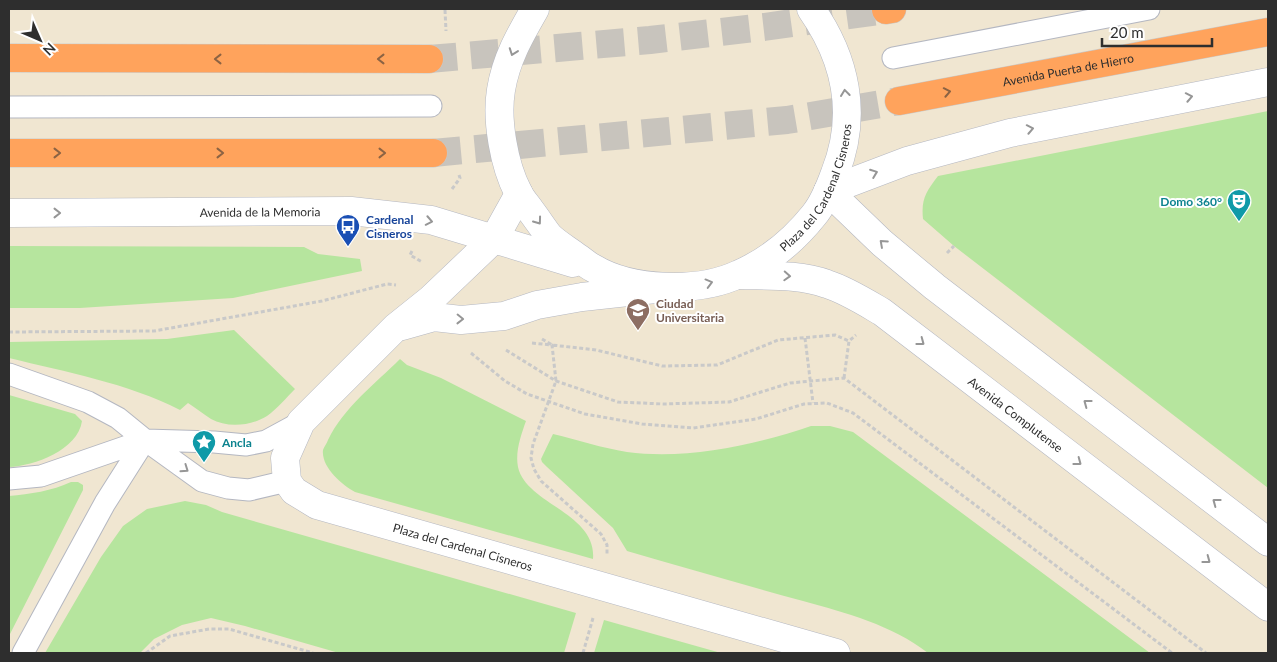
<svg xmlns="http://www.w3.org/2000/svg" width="1277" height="662" font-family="Lato,sans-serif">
<rect width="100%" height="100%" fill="#efe9e1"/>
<!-- education -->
<path fill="#f0e6d1" d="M9,9H1268V653H9Z"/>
<!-- green -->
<path fill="#b6e59e" d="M1268,111V488L954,246L923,219C921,199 926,192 938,176Z
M9,246L304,247L318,254L360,259L362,271L233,298L80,308H9Z
M234,330L295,389C286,398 277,409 267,416C251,426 227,428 211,419C203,414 196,408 188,403L180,410C127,383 66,372 9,358V342L167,339Z
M400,359L407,365L441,378L526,421C521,435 515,452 518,467C526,504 597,513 593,559L355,492C342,485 321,467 323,450C324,447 327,443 328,440C344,407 375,384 400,359Z
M9,395L75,414L82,421C78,450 34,466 9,467Z
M811,426H830L853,432L1150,653H928C892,625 846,613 803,601C744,585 686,568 627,551L613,528L547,467L542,462L541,459L553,434C578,440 602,448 627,452C687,460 755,445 811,426Z
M71,482H78L83,485V490L9,636V496C30,494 52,491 71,482Z
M185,501L206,505L222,512L576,613L564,653H339L245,626L211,618L182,625L154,639L140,653H45L101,557L123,526L147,509Z
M604,620L721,653H594Z"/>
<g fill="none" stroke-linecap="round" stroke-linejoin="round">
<!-- highway-tunnel -->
<path stroke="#c8c4bd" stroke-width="28" stroke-dasharray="28 14" stroke-linecap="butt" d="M429,59L650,40L764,27L886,10
M433,153L787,120L899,101"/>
<!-- lane casing -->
<g stroke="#b4b7c1" stroke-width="23">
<path id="lane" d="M893,58L1149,9
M9,107L431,106
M9,374L88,402L118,418L145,440L202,481L228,488L249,490L287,481
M9,479L41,476L145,440L214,442L246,445L266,441L301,422
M23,653L105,503L145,440"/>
</g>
<!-- street casing -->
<g stroke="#b4b7c1" stroke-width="29">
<g id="street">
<path id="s1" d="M519,194L494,239L431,299L396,327L301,422L285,458L287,481L294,491L317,505L836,653"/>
<path d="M402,326L434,317L461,320L504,316L537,305L582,297L655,289"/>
</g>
</g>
<!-- secondary casing -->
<g stroke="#b4b7c1" stroke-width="29">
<g id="secondary">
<path id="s2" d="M535,9C520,35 506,59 501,90C496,120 504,165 518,192C521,199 527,205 531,211C537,219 543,228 549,236C557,244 568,250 577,257C582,260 587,265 593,268C631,291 699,293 739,274C769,261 794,240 814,215C824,203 830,187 835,173C858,115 846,59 811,9"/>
<path d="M828,191L882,243L935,287L1268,542"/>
<path d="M828,191L907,161L1010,133L1268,82"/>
<path id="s3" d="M9,213L351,211L431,220L573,263"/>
<path id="s4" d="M739,275C768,276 799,274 827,284C846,290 865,302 882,312L1268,607"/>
</g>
</g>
<!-- highway casing -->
<g stroke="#c9c9c9" stroke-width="29">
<g id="highway">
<path d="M886,10L892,9"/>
<path d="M9,58L429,59"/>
<path id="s5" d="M899,101L1268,32"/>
<path d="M9,153H433"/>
</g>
</g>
<!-- path -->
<path stroke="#c9c9c9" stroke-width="3" stroke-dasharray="4 2.5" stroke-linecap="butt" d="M445,10L446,31
M452,189L460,178L459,175
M412,251L410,255L422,262
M947,253L954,246
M9,332L154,331L322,301L387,284L396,285
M805,338L813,403
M542,339L552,345L596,350L662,366L717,365L778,340L835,335L849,341
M532,343L552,345L556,381L533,444L531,458L534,469L541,481L601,534L607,545V554
M506,350L556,381L618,402L663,404L729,402L790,383L844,378L1206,653
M471,353L505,381L527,394L585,414L642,424L693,428L756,419L804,404L827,403L853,413L1172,653
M844,378L849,341L856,335
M146,653L170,636L209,629H229L313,653
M583,653L593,618"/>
<!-- lane -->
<use href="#lane" stroke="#fff" stroke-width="21"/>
<!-- street -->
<use href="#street" stroke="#fff" stroke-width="28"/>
<!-- secondary -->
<use href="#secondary" stroke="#fff" stroke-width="28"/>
<!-- highway -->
<use href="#highway" stroke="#ffa35c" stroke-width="28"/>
</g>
<!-- one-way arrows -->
<defs><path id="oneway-chevron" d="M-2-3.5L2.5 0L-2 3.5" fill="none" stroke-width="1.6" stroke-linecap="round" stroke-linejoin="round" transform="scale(1.25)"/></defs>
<g stroke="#969696">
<use href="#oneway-chevron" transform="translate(513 52) rotate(110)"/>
<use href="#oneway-chevron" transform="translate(845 93) rotate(-97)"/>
<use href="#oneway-chevron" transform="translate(1189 97) rotate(-11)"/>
<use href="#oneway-chevron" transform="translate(1030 129) rotate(-11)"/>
<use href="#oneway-chevron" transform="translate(874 173) rotate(-21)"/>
<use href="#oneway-chevron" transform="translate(57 213)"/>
<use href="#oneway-chevron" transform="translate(429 221) rotate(11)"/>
<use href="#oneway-chevron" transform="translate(538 221) rotate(54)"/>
<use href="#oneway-chevron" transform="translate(883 243) rotate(-138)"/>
<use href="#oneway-chevron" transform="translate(787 276) rotate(3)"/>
<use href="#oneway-chevron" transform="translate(709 283) rotate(-15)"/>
<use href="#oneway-chevron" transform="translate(460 319) rotate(1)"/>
<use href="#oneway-chevron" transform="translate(921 342) rotate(37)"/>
<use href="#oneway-chevron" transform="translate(1087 403) rotate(-143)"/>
<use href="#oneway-chevron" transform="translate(1078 462) rotate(37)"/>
<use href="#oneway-chevron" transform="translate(185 469) rotate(35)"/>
<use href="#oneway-chevron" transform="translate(1216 502) rotate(-143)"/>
<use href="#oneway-chevron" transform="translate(1207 560) rotate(37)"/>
</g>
<g stroke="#8c6343">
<use href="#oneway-chevron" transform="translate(218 59) rotate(-180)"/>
<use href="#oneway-chevron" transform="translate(381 59) rotate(-180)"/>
<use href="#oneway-chevron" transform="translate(947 92) rotate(-11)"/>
<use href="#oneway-chevron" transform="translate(57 153)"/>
<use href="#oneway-chevron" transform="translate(220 153)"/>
<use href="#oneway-chevron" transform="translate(382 153)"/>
</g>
<!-- icons -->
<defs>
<g id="theatre-pin" transform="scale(1.25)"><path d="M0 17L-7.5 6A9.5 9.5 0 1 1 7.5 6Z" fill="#0f9aa8" stroke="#fff"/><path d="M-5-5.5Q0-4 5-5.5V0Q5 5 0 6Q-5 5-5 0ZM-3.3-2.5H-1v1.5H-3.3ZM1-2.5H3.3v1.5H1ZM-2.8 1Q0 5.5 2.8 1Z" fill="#fff"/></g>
<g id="bus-pin" transform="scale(1.25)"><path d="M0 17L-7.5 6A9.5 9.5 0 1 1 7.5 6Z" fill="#1a4fb4" stroke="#fff"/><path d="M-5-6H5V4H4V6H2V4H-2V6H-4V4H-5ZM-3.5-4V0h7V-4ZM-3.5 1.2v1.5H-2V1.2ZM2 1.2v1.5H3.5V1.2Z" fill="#fff"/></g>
<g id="university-pin" transform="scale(1.25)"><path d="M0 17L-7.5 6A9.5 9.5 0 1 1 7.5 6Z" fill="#8d6e63" stroke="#fff"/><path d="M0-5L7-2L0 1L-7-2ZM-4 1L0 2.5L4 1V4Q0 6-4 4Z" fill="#fff"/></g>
<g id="sight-pin" transform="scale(1.25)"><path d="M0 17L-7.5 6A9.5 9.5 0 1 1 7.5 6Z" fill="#0f9aa8" stroke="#fff"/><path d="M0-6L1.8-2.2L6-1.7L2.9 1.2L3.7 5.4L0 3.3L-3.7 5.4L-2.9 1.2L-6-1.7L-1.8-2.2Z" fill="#fff"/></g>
</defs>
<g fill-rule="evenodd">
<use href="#theatre-pin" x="1239" y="201"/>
<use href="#bus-pin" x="348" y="226"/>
<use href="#university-pin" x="638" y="310"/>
<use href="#sight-pin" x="204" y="442"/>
</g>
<g text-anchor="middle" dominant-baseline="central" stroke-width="4" stroke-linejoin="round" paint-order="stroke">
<!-- street labels -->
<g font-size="12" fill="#2e2e2e" stroke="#fff">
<text stroke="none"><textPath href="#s5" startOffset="172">Avenida Puerta de Hierro</textPath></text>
<text stroke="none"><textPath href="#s2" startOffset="574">Plaza del Cardenal Cisneros</textPath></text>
<text stroke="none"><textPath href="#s3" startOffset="251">Avenida de la Memoria</textPath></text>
<text stroke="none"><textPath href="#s4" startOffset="319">Avenida Complutense</textPath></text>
<text stroke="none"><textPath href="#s1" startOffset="571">Plaza del Cardenal Cisneros</textPath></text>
</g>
<!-- culture labels -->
<g font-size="12" font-weight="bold" fill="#0d838f" stroke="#fff" text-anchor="end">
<text x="1222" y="201">Domo 360°</text>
<text x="222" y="442" text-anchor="start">Ancla</text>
</g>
<!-- transit labels -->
<g font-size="12" font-weight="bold" fill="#164399" stroke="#fff" text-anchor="start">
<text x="366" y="219">Cardenal<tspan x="366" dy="14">Cisneros</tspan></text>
</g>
<!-- education labels -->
<g font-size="12" font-weight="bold" fill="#785e54" stroke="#fff" text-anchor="start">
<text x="656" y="303">Ciudad<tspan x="656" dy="14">Universitaria</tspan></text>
</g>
</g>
<!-- border -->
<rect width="1277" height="662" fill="none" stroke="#2e2e2e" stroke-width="20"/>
<!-- north arrow -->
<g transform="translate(40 40) rotate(135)" stroke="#ffffff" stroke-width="4" paint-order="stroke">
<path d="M0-4L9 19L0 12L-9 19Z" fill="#2e2e2e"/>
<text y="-8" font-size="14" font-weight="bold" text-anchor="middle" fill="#2e2e2e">N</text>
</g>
<!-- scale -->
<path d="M1102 38v8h110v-8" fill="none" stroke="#2e2e2e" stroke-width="2.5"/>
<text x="1110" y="38" font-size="15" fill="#2e2e2e" stroke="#ffffff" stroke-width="4" paint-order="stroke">20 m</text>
</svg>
